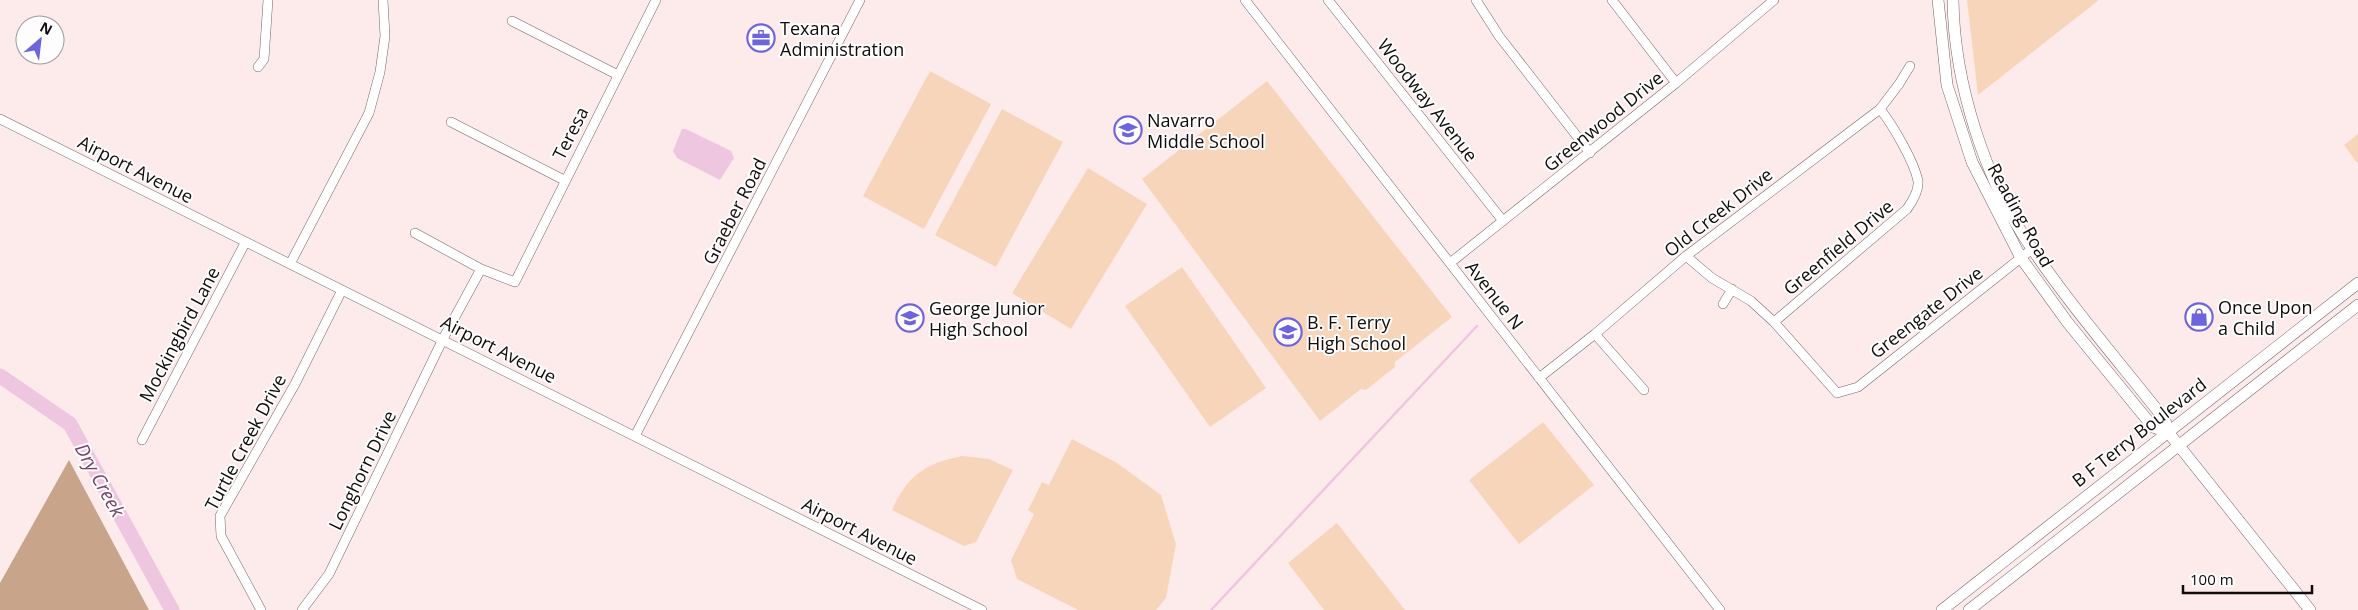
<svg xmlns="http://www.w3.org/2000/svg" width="2358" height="610" font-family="'Open Sans',sans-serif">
<rect width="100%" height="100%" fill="#fdebeb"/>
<!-- green -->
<path fill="#f7d5bb" d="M1967,0H2099L1978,95Z
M930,71L991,104L924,229L863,196Z
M1267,81L1452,317L1395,362V367L1366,390L1361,389L1320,421L1142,179Z
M1002,109L1063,142L996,267L935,235Z
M2358,134V164L2344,145Z
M1088,168L1147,204L1071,329L1012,293Z
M1182,267L1266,388L1210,427L1125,306Z
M1543,422L1594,485L1519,544L1469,480Z
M1072,439L1117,463L1161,495L1176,544L1166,598L1156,610H1078L1017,579L1011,560L1034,514L1028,510L1042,482L1049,485Z
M962,456L989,459L1013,470L976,542L964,546L892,510C907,476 925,463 962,456Z
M1337,523L1405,610H1324L1288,563Z"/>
<!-- forest -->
<path fill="#c8a58a" d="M69,460L149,610H0V583Z"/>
<!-- water -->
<path fill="#efc6df" d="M682,129H686L731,151L734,158L720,180L677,158L673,151Z"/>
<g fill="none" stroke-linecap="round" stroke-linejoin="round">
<!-- stream -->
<path stroke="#efc6df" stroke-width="2.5" d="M1211,610L1477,326"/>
<!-- river -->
<path stroke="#efc6df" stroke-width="15" d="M0,376L70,424L172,610"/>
<!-- minor casing -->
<g stroke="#786565" stroke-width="10">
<path id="minor" d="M1245,0L1720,610
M1328,0L1503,221
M1476,0L1499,36L1590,153
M1612,0L1676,83
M512,21L618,75
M258,67L264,59L268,0
M0,119L982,610
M451,122L564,180
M415,233L481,269L515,282L656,0
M1686,256L1712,278L1751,301L1774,322L1837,393L1858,387L2032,249
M1450,263L1676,83L1774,0
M290,264L369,113L380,72L385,36L383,0
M1723,304L1732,289
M1774,322L1907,209C1912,202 1919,190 1918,181C1914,161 1892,124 1880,109
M1595,334L1644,390
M1539,378L1595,334L1686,256L1880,109L1899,84L1910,66
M635,436L860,0
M142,440L245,243
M261,610L221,536L220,516L295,384L342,290
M302,610L329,574L443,339L481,269"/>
</g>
<!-- major casing -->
<g stroke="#786565" stroke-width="12">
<path id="major" d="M1938,0L1947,85L1972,162L2021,258L2068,323L2153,427L2168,432
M1953,0C1954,83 1985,181 2033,250C2073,309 2121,364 2165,420L2168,432L2310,610
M1942,610L2358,283
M1969,610L2358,305"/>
</g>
<!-- minor -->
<use href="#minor" stroke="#fff" stroke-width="9"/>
<!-- major -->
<use href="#major" stroke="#fff" stroke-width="11"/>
</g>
<!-- icons -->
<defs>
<g id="office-ring" transform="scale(1.4375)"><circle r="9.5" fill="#fdfdfd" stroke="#6e64de" stroke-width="1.5"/><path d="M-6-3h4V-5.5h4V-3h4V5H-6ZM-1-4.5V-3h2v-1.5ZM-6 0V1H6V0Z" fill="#6e64de"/></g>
<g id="school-ring" transform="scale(1.4375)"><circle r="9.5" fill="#fdfdfd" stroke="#6e64de" stroke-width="1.5"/><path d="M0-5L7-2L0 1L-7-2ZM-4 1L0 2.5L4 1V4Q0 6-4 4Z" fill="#6e64de"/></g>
<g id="shop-ring" transform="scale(1.4375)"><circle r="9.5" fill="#fdfdfd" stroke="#6e64de" stroke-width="1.5"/><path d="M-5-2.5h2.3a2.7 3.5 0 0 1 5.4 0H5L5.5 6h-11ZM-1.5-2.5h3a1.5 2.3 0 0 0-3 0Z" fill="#6e64de"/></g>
</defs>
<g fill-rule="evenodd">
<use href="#office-ring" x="761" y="38"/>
<use href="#school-ring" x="1128" y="130"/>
<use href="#shop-ring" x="2199" y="317"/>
<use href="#school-ring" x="910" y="318"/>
<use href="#school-ring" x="1288" y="332"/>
</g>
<g text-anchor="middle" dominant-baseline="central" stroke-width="4" stroke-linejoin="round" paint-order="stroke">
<!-- poi labels -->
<g font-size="18" fill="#120b0b" stroke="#fdfdfd" text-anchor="start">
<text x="780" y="28">Texana<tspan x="780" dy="21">Administration</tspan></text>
<text x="1147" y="120">Navarro<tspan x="1147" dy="21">Middle School</tspan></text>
<text x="2218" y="307">Once Upon<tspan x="2218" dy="21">a Child</tspan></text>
<text x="929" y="308">George Junior<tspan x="929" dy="21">High School</tspan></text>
<text x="1307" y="322">B. F. Terry<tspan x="1307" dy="21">High School</tspan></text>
</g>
<!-- street labels -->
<g font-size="18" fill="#120b0b" stroke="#fdfdfd">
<text transform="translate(1428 100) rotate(52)">Woodway Avenue</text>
<text transform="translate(1603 121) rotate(-39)">Greenwood Drive</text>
<text transform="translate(570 133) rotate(-63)">Teresa</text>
<text transform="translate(136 169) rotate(27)">Airport Avenue</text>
<text transform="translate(734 211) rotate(-63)">Graeber Road</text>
<text transform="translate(1718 212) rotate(-38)">Old Creek Drive</text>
<text transform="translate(2021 215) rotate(61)">Reading Road</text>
<text transform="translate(1838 247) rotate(-40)">Greenfield Drive</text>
<text transform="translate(1495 295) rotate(52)">Avenue N</text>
<text transform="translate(1926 312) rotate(-38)">Greengate Drive</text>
<text transform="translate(179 334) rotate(-62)">Mockingbird Lane</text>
<text transform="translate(499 349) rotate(27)">Airport Avenue</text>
<text transform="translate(2139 432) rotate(-38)">B F Terry Boulevard</text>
<text transform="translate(245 442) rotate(-62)">Turtle Creek Drive</text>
<text transform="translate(362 470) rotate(-64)">Longhorn Drive</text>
<text transform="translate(860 531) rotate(27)">Airport Avenue</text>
</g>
<!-- water labels -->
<g font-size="19" font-style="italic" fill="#774365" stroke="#fdfdfd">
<text transform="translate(100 480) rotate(61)">Dry Creek</text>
</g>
</g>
<!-- north arrow -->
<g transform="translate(40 40) rotate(28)"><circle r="24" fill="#fdfdfd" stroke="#9f9c9c"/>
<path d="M0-4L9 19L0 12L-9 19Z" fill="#6e64de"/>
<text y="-8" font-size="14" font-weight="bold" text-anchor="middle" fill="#120b0b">N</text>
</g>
<!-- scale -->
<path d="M2183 585v8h129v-8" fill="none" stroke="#120b0b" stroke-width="2.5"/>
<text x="2190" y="585" font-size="15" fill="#120b0b" stroke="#fdfdfd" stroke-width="4" paint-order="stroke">100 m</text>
</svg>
